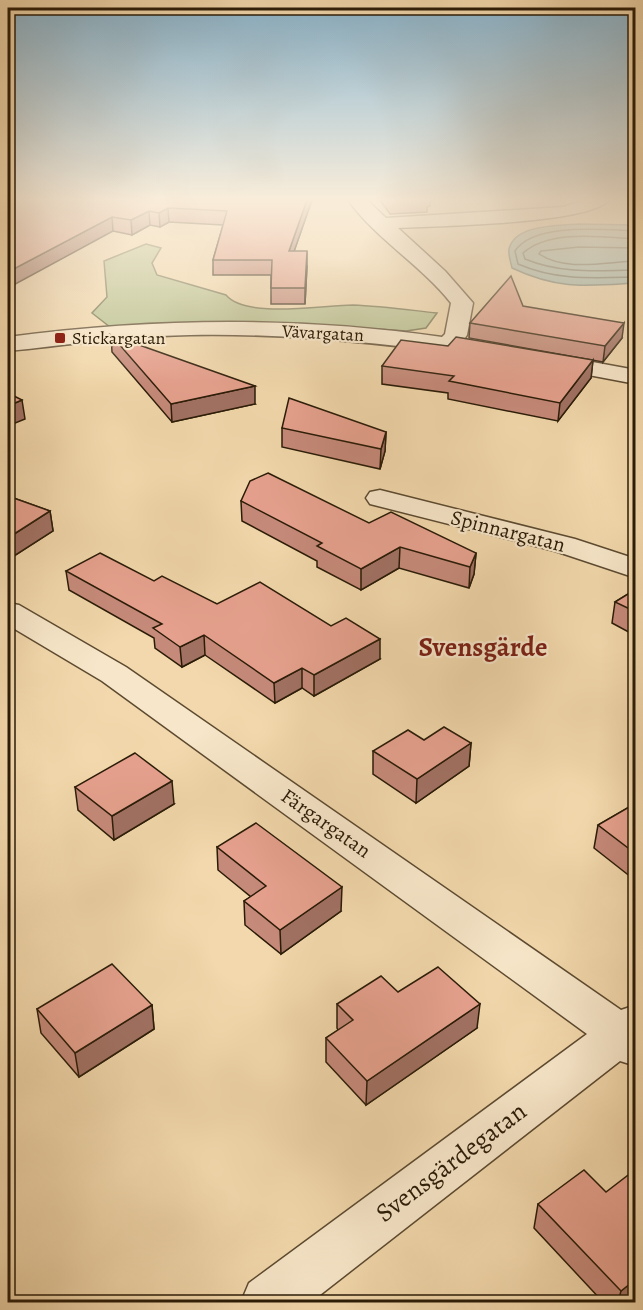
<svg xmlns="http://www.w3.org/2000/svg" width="643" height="1310" font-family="Alegreya,serif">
<rect width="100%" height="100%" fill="#f2d8ac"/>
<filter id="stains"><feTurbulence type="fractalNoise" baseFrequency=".00333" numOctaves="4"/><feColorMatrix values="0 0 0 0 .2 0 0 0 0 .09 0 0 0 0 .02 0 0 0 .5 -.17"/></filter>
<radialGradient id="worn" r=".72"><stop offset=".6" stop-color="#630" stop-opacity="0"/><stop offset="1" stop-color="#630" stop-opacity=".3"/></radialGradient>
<!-- green -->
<path fill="#b6c08d" stroke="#706e4a" stroke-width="1.5" d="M146,244L161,248L152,263L157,275L226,295C246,319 322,305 353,305C381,306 409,310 437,313L426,328L406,331L289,323L110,327L92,313L107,297L104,261Z"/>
<!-- water -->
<path fill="#9cb9af" stroke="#6e7a6c" stroke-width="1.5" d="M578,224L635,225V283C586,286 559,290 512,268C511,263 508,255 509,249C515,224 558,226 578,224Z"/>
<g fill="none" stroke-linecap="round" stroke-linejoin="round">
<!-- shore -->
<path stroke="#636a5b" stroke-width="1.5" d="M636,231C604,230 534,222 515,251L518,264C557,281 594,278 636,277
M636,239C602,237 550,229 523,253L525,259C561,274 597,271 636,270
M636,248L579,247L541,251L539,254C566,272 605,262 636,261"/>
<!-- minor casing -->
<g stroke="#5c4a30" stroke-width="3">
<path id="minor" d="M348,200H367L386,218L563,207L586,200H609C590,224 434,226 398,228L445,271L473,303L467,335L463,341L503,347L506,352L503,357L495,359C394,344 292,333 190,335C128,336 68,345 8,351V337C152,318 298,316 442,337L445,334L451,303C421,265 376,239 348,200Z
M549,354L636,370V384L541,366L537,361L541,356Z
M380,490L575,539L636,559V578L555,551L370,504L366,498L370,492Z
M8,603L19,605L126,667L621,1010L636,1005V1066L620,1061L311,1302H241L249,1283L587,1034L102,681L8,625Z"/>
</g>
<!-- minor -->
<use href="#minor" fill="#f7e6c9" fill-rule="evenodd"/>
</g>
<!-- wall -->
<path fill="#c68a7a" stroke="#2a1b07" stroke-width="1.5" d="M8,200H312L294,251L307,266L305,304H271V275H213V260L223,225L169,222L160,227L150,225L132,235L113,231Z
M380,200H434V201L430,202V206L427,207V212L390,214Z
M470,323L622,338L603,362L469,338Z
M111,335L255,404L172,422L112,352Z
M448,346L593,360L591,378L558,421L448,399V393L382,384V366Z
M282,428L386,432L385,451L380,469L282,447Z
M8,496L50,511L53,531L14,556L8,554Z
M241,501L369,523L476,553L474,574L469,588L399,568L361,590L317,567V561L242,521Z
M66,571L154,581L217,604L380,659L314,696L302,688L275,703L205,655L182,667L155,648L154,638L69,590Z
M636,589V636L612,623L615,602Z
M424,740L471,743L469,766L416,803L373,774V751Z
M75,787L174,804L114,840L78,810Z
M636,803V881L594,848L598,825Z
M217,847L341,911L281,954L245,925L244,901L251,897L218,870Z
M398,992L477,1028L366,1105L326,1062V1038L338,1030L337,1028V1004Z
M152,1005L154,1029L79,1077L41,1033L37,1009Z
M606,1192L630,1302H603L534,1228L538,1204Z"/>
<!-- shaded-wall -->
<path fill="#a17163" stroke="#2a1b07" stroke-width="1.5" d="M307,200H312L289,266V251Z
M168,208L169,222L160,227L159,213Z
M149,211L150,225L132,235L131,220Z
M112,217L113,231L8,288V272Z
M307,251V266L305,304V288Z
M624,323L622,338L603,362L605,346Z
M593,360L591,378L558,421L560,403Z
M255,386V404L172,422L171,404Z
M22,400L25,419L8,426V406Z
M386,432L385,451L380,469L381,449Z
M50,511L53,531L14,556L11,536Z
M400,547L399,568L361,590V569Z
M476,553L474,574L469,588L470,567Z
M204,635L205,655L182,667L180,647Z
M380,639V659L314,696V675Z
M302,668V688L275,703L274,683Z
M471,743L469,766L416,803L417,779Z
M172,781L174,804L114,840L112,816Z
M342,887L341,911L281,954L280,930Z
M480,1004L477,1028L366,1105L367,1081Z
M152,1005L154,1029L79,1077L75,1053Z
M636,1279V1297L630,1302H618L621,1291Z"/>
<!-- building -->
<path fill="#e6a18e" stroke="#2a1b07" stroke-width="1.5" d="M8,200H307L289,251H307L305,288H271L272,260H213L227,211L168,208L159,213L149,211L131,220L112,217L8,272Z
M511,276L523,306L624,323L605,346L470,323Z
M111,335L255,386L171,404Z
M456,337L593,360L560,403L449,381L454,376L382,366L401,340L448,346Z
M8,393L22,400L8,406Z
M289,398L386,432L381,449L282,428Z
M268,473L369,523L391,512L476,553L470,567L400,547L361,569L317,546L322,543L241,501L250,481Z
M8,496L50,511L11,536L8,534Z
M100,553L154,581L162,576L217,604L260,582L331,626L346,618L380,639L314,675L302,668L274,683L204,635L180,647L153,628L162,624L66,571Z
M636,589V612L615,602Z
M444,727L471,743L417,779L373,751L408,730L424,740Z
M135,753L172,781L112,816L75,787Z
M636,803V854L598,825Z
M256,823L342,887L280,930L244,901L266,886L217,847Z
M112,964L152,1005L75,1053L37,1009Z
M438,967L480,1004L367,1081L326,1038L353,1020L337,1004L381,976L398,992Z
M636,1169V1279L621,1291L538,1204L584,1170L606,1192Z"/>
<!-- sky -->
<linearGradient id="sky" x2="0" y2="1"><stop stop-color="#89b6d1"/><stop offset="0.52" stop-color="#f9edda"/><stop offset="1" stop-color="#f9edda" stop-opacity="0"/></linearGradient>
<rect width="643" height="384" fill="url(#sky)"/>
<!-- markers -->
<rect fill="#8f2418" stroke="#f7e6c9" stroke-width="2" x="54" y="332" width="12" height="12" rx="3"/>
<g text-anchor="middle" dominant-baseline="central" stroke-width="4.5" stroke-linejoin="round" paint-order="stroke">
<!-- far-street labels -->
<g font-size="18" fill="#2a1b07" stroke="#f7e6c9">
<text transform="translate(323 333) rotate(3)">Vävargatan</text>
</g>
<!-- far-poi labels -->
<g font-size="18" fill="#2a1b07" stroke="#f7e6c9" text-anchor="start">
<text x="72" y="338">Stickargatan</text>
</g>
<!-- street labels -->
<g font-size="21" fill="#2a1b07" stroke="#f7e6c9">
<text transform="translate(508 531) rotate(14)">Spinnargatan</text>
<text transform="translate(326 823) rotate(35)">Färgargatan</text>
</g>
<!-- near-street labels -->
<g font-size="26" fill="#2a1b07" stroke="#f7e6c9">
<text transform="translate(451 1162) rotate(-37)">Svensgärdegatan</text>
</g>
<!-- district labels -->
<g font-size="27" font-weight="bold" fill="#7a1f14" stroke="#f7e6c9">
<text x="483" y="647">Svensgärde</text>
</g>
</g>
<!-- margin -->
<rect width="643" height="1310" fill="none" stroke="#f2d8ac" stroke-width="30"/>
<rect x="9" y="9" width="625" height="1292" fill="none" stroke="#2a1b07" stroke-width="3"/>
<rect x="15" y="15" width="613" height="1280" fill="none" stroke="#2a1b07" stroke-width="1.5"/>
<rect width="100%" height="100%" filter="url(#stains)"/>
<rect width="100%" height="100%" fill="url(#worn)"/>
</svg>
